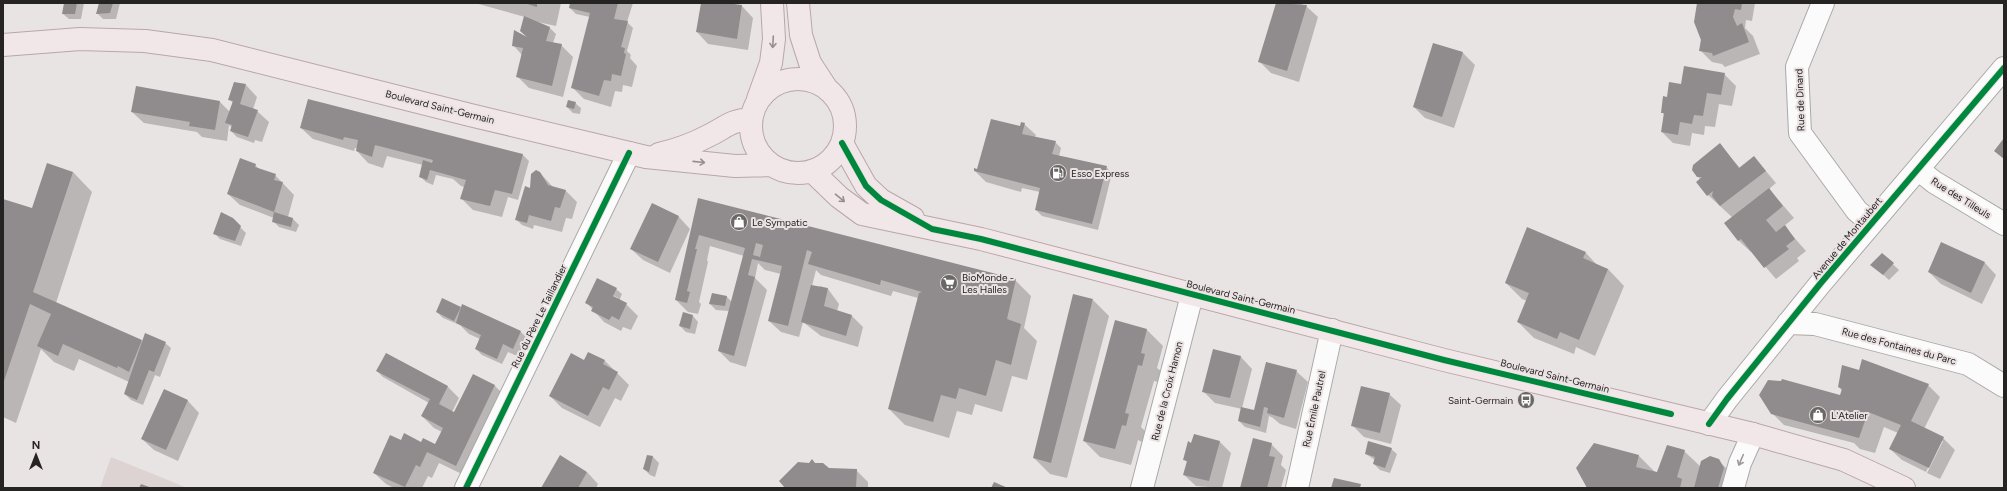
<svg xmlns="http://www.w3.org/2000/svg" width="2007" height="491" font-family="Figtree,sans-serif">
<rect width="100%" height="100%" fill="#e9e4e4"/>
<!-- built -->
<path fill="#ded3d3" d="M111,457L168,480L187,488H100Z"/>
<!-- shadow -->
<path fill="#0003" fill-rule="evenodd" d="M65,3H84L81,19H69L63,14Z
M100,3H120L116,19H103L97,13Z
M475,3H561L556,26L533,21L550,28L556,34L553,43L561,45L573,57L563,97L529,88L517,76L522,55L513,45L527,37L521,31L525,17Z
M571,3H633L627,22L633,28L627,51L631,55L630,58L637,66L632,87L623,85L622,92L615,91L611,107L584,99L572,87L590,17L576,14L570,8Z
M702,3H720L742,6L753,18L748,50L708,44L697,32Z
M1277,3H1298L1306,6L1318,17L1299,82L1271,73L1259,61Z
M1704,3H1755L1752,21L1746,20L1745,28L1753,36L1760,54L1725,67L1722,64L1712,62L1700,50Z
M1433,45L1463,53L1475,65L1454,128L1425,118L1414,107Z
M1724,74L1736,86L1732,106L1719,104L1715,127L1705,126L1704,135L1692,133L1690,146L1673,143L1662,132L1664,115L1662,112L1667,98L1682,85Z
M234,83L246,85L257,97L253,109L257,111L269,122L262,142L255,140L254,143L237,137L231,131L232,128L229,125L227,141L202,137L197,132L144,123L132,112L220,102L230,112L233,103L229,99Z
M575,103L581,108L580,114L573,113L567,107Z
M1024,124L1036,135L1035,137L1055,142L1061,148L1059,156L1106,167L1112,173L1098,230L1042,216L1036,210L1040,192L1022,188L1021,192L986,182L975,171L977,170Z
M301,128L507,151L523,155L529,161L518,200L508,197L502,217L473,210L461,198L464,187L461,186L453,179L436,175L433,185L426,182L420,176L423,165L387,156L383,168L368,163L357,151V148H355L354,151L313,139Z
M1720,145L1740,168L1754,157L1776,183L1769,189L1794,218L1784,226L1806,251L1797,258L1799,261L1776,279L1752,251L1751,252L1739,241L1726,224L1733,218L1708,195L1698,176Z
M255,165L260,170L275,175L294,195L288,217L293,219L299,225L296,232L279,227L273,221L274,218L240,205L228,194Z
M73,172L92,192L56,303L143,342L165,343L171,348L160,377L155,375L143,405L131,400L125,394L129,382L79,359L74,371L54,362L41,349L16,423L3,417V200L36,210Z
M540,173L553,187L566,191L577,202L572,219L566,218L562,232L534,225L533,229L522,225L516,219Z
M699,199L1015,280L1031,296L1024,328L1037,341L1027,380L1012,376L1002,412L975,404L972,415L957,411L949,438L905,425L889,409L918,298L893,291L891,296L821,275L816,270L812,286L819,289L820,286L828,289L839,304L837,311L851,315L863,327L858,347L821,336L803,322L799,337L781,332L769,321L781,274L765,270L758,263L755,278L767,290L746,367L730,362L719,351L729,311L716,310L710,304L713,294L727,297L732,302L744,256L710,246L707,260L708,262L699,302L701,304L698,314L688,312L676,300Z
M652,204L679,217L690,229L670,273L643,260L631,249Z
M232,219L246,233L241,246L220,239L214,233Z
M1527,229L1586,253L1598,266L1608,269L1624,286L1595,356L1576,347L1574,354L1534,338L1518,322L1527,301L1522,299L1506,283Z
M1882,254L1899,270L1889,280L1878,270Z
M1985,263L1996,275L1982,304L1941,284L1929,272Z
M597,280L616,289L622,294L619,301L626,304L638,316L631,330L623,327L621,331L604,322L586,302ZM600,289L618,298L617,299L600,291Z
M1093,300L1109,316L1067,478L1050,474L1034,458Z
M463,305L521,332L532,343L524,359L508,352L502,364L482,355L476,349L480,339L469,334L460,325L443,318L437,312L461,309Z
M693,316L698,322L695,334L686,332L680,326Z
M1116,321L1147,330L1163,346L1157,368L1161,371L1158,382L1154,381L1141,427L1145,431L1142,442L1138,440L1131,465L1100,457L1084,441Z
M1214,350L1241,357L1252,369L1242,408L1254,412L1296,371L1308,382L1296,429L1280,424L1273,418L1269,416L1266,433L1245,427L1239,421L1242,409L1215,403L1203,391Z
M604,360L629,385L621,401L615,398L600,427L562,408L550,396L585,361Z
M377,371L447,386L459,398L452,412L455,413L473,375L495,386L506,397L468,477L439,463L432,478L428,476L422,488H394L386,484L374,473L401,441L436,445L442,432L434,428L422,416L429,403L383,377Z
M1928,385L1940,397L1924,429L1943,438L1955,450L1940,479L1927,473L1943,441H1941L1926,472L1902,460L1890,449L1898,433L1884,427L1875,453L1860,449L1854,443L1784,425L1772,413L1840,397L1842,391L1839,387Z
M164,390L188,401L199,413L178,461L154,450L142,439Z
M1389,394L1401,405L1391,444L1364,437L1352,425Z
M1219,441L1231,453L1222,488L1196,486L1184,475L1188,463L1184,459L1192,444Z
M1271,444L1283,456L1281,465L1286,470L1281,488H1241Z
M1391,449L1397,454L1390,473L1380,470L1374,464L1375,460L1366,454Z
M1684,451L1701,467L1718,460L1738,480L1743,488H1588L1639,456L1656,473Z
M648,456L653,457L659,463L655,477L650,475L644,469Z
M815,464L829,469L856,470L868,482V488H786Z
M587,472L598,484L596,488H543Z"/>
<!-- building -->
<path fill="#908c8d" fill-rule="evenodd" d="M64,3H77L75,14H62Z
M99,3H113L110,13L96,14Z
M524,3H537V7Z
M570,3H618L614,19L628,21L621,47L625,48L624,53L626,54L621,76L612,74L611,81L604,80L599,96L571,88L590,13L569,8Z
M701,3H727L742,5L737,39L696,32Z
M1276,3L1307,5L1287,71L1258,62Z
M1697,3H1742L1741,10L1735,9L1733,17L1737,26L1742,23L1749,42L1713,56L1712,53L1699,51L1701,40L1694,22Z
M524,16L550,27L546,41L562,44L552,86L516,77L523,48L512,46L514,30L527,37L520,31Z
M1433,43L1463,52L1442,117L1413,107Z
M1684,66L1725,73L1721,95L1707,93L1703,116L1694,115L1692,124L1680,122L1678,135L1661,132L1664,113H1661L1663,96L1667,97L1669,82L1681,84Z
M234,82L246,84L240,104L258,110L248,137L230,131L232,125L225,123L233,101L228,100Z
M136,86L220,101L215,130L189,126L190,122L131,112Z
M308,99L523,154L512,194L495,190L490,206L460,199L466,180L430,170L427,180L419,177L423,160L432,163L433,160L375,145L372,157L356,151L358,140L344,137L343,140L300,128Z
M568,100L576,102L574,109L566,107Z
M991,119L1020,126L1021,122L1025,123L1022,134L1056,141L1052,154L1107,166L1092,224L1035,210L1040,188L974,171V168L977,169Z
M2004,138V159L1994,151Z
M1720,143L1739,168L1754,156L1766,171L1720,206L1712,196L1713,191L1707,196L1696,182L1702,177H1697L1692,170L1693,165Z
M240,158L256,164L255,167L276,174L274,180L283,182L274,212L227,194Z
M47,163L73,172L33,292L142,340L129,372L118,366L117,368L63,344L58,356L37,346L51,314L30,304L3,384V199L32,208Z
M536,170L540,172L548,185L566,190L560,208L555,207L551,221L529,215L527,223L515,220L525,186L530,188L531,174Z
M1769,188L1783,206L1766,220L1776,232L1785,225L1795,239L1786,246L1789,249L1764,268L1741,239L1738,241L1724,223Z
M698,198L1016,279L1007,319L1021,324L1011,365L996,360L986,396L959,388L956,399L941,395L933,422L888,409L919,293L922,292L881,280L880,285L808,264L812,252L807,250L788,326L768,321L782,266L752,259L748,275L755,277L734,356L718,351L745,248L699,235L695,249H697L687,291L690,292L687,303L675,300ZM756,243L763,245L760,257L753,255Z
M652,203L679,216L658,262L630,249Z
M221,212L233,218L241,226L235,241L213,234Z
M274,212L293,218L291,227L272,222Z
M1527,227L1586,252L1583,258L1608,269L1579,340L1560,332L1557,339L1517,322L1529,293L1505,283Z
M1941,242L1985,262L1971,293L1928,272Z
M1882,253L1894,263L1883,275L1870,265Z
M597,278L617,288L613,296L627,303L619,320L612,316L609,320L591,311L593,307L585,303Z
M811,285L828,288L824,306L852,315L846,336L801,322Z
M712,293L727,296L725,306L709,304Z
M1073,294L1093,299L1051,463L1033,458Z
M442,298L461,307L454,321L436,312Z
M462,304L521,331L513,349L503,344L497,359L475,349L481,335L456,323Z
M683,312L693,315L690,329L679,326Z
M1115,320L1147,329L1141,353L1145,354L1142,366L1138,365L1125,413L1129,414L1126,426L1122,425L1115,449L1083,441Z
M145,333L166,342L154,372L149,370L137,400L124,394Z
M1213,349L1241,356L1230,398L1202,392Z
M588,352L605,360L603,364L618,372L609,390L603,387L588,416L549,396L571,353L584,360Z
M386,353L448,386L439,404L454,412L473,374L495,385L456,466L427,452L420,467L416,465L405,487L373,473L390,435L401,440L404,433L421,442L423,438L435,444L443,428L421,416L430,399L376,371Z
M1862,359L1929,384L1911,421L1944,437L1929,468L1889,449L1901,425L1868,412L1859,438L1771,414L1759,395L1768,380L1781,381L1782,379L1840,395L1842,389L1838,387L1842,365L1859,370Z
M1266,362L1297,370L1284,418L1267,413L1268,408L1264,407L1260,427L1238,421L1241,407L1254,410Z
M1361,386L1390,393L1380,433L1351,426Z
M164,389L188,400L166,450L141,439Z
M1194,434L1220,441L1209,481L1183,475L1187,461L1183,460L1188,441L1191,443Z
M1253,438L1272,443L1269,456L1275,457L1267,488H1240Z
M1368,441L1392,448L1385,468L1373,464L1375,457L1365,454Z
M1594,443L1639,455L1636,467L1657,472L1667,445L1685,450L1677,477L1682,479L1680,488H1587L1576,468Z
M560,455L587,472L578,488H541Z
M647,455L653,456L649,472L643,469Z
M1710,456L1719,459L1724,468L1718,488H1694L1701,461Z
M812,459L815,463H823L829,468L857,469L856,488H785L779,481L798,462L809,463Z
M1334,478L1361,484L1360,488H1331Z
M994,482L1008,488H991Z
M141,484L152,488H139Z"/>
<g fill="none" stroke-linecap="round" stroke-linejoin="round">
<!-- minor casing -->
<g stroke="#aba8a8" stroke-width="24">
<path id="minor" d="M1823,3L1797,67L1800,133L1857,211L1872,223
M1919,170L1934,182L2004,224
M1788,323L1815,324L1968,364L2004,386
M1709,424L1727,399L1820,284L2004,68
M466,488L629,153
M1142,488L1192,295
M1297,488L1332,330
M1733,488L1740,463L1753,434"/>
</g>
<!-- major casing -->
<g stroke="#baa6a8" stroke-width="24">
<path id="major" d="M798,3L801,35L810,63L827,89
M3,45L80,39L145,41L212,50L470,115L646,157L735,166L771,165
M751 126a47 47 0 1 1 94 0a47 47 0 1 1-94 0Z
M758,99L771,63L774,39L772,3
M842,143L866,186L881,200L913,218
M659,154C676,150 693,144 708,136C727,127 728,121 751,119
M812,171L839,197L862,214L981,239L1444,360L1753,434L1844,460L1904,488"/>
</g>
<!-- minor -->
<use href="#minor" stroke="#fcfbfb" stroke-width="22"/>
<!-- major -->
<use href="#major" stroke="#f2e7e8" stroke-width="22"/>
<!-- cycleway casing -->
<g stroke="#ebe2e3" stroke-width="8">
<path id="cycleway" d="M842,143L866,186L881,200L932,229L981,239L1444,360L1671,414
M1709,424L1727,399L1820,284L2004,68
M466,488L629,153"/>
</g>
<!-- cycleway -->
<use href="#cycleway" stroke="#00873e" stroke-width="6"/>
</g>
<!-- one-way arrows -->
<defs><path id="oneway-shaft" d="M-6 0H5M1.5-3L5.5 0L1.5 3" fill="none" stroke-width="1.6" stroke-linecap="round" stroke-linejoin="round"/></defs>
<g stroke="#968f8f">
<use href="#oneway-shaft" transform="translate(773 42) rotate(93)"/>
<use href="#oneway-shaft" transform="translate(699 162) rotate(6)"/>
<use href="#oneway-shaft" transform="translate(840 198) rotate(40)"/>
</g>
<use stroke="#9c9a9a" href="#oneway-shaft" transform="translate(1741 460) rotate(113)"/>
<!-- icons -->
<defs>
<g id="fuel-disc" transform="scale(0.9)"><circle r="9.5" fill="#6a6767" stroke="#ebe2e3"/><path d="M-5.5-6h7V0h2V4h1.3V-2.5L3-4.5l.8-.8L6-3V5H2.5V1h-1V6h-7ZM-4.2-4.7v3.2H.2V-4.7Z" fill="#fff"/></g>
<g id="shop-disc" transform="scale(0.9)"><circle r="9.5" fill="#6a6767" stroke="#ebe2e3"/><path d="M-5-2.5h2.3a2.7 3.5 0 0 1 5.4 0H5L5.5 6h-11ZM-1.5-2.5h3a1.5 2.3 0 0 0-3 0Z" fill="#fff"/></g>
<g id="supermarket-disc" transform="scale(0.9)"><circle r="9.5" fill="#6a6767" stroke="#ebe2e3"/><path d="M-6-5.5h2.5l.6 2H6L4.5 2H-2.5L-4.4-4H-6ZM-1.5 3.2a1.3 1.3 0 1 0 .1 0ZM3 3.2a1.3 1.3 0 1 0 .1 0Z" fill="#fff"/></g>
<g id="bus-disc" transform="scale(0.9)"><circle r="9.5" fill="#6a6767" stroke="#ebe2e3"/><path d="M-5-6H5V4H4V6H2V4H-2V6H-4V4H-5ZM-3.5-4V0h7V-4ZM-3.5 1.2v1.5H-2V1.2ZM2 1.2v1.5H3.5V1.2Z" fill="#fff"/></g>
</defs>
<g fill-rule="evenodd">
<use href="#fuel-disc" x="1058" y="173"/>
<use href="#shop-disc" x="739" y="222"/>
<use href="#supermarket-disc" x="949" y="283"/>
<use href="#bus-disc" x="1526" y="400"/>
<use href="#shop-disc" x="1818" y="415"/>
</g>
<g text-anchor="middle" dominant-baseline="central" stroke-width="4" stroke-linejoin="round" paint-order="stroke">
<!-- street labels -->
<g font-size="10" fill="#262323" stroke="#ebe2e3">
<text transform="translate(1800 100) rotate(-92)">Rue de Dinard</text>
<text transform="translate(440 107) rotate(14)">Boulevard Saint-Germain</text>
<text transform="translate(1961 198) rotate(32)">Rue des Tilleuls</text>
<text transform="translate(1847 238) rotate(-50)">Avenue de Montaubert</text>
<text transform="translate(1241 297) rotate(14)">Boulevard Saint-Germain</text>
<text transform="translate(539 316) rotate(-64)">Rue du Père Le Taillandier</text>
<text transform="translate(1899 346) rotate(15)">Rue des Fontaines du Parc</text>
<text transform="translate(1555 376) rotate(14)">Boulevard Saint-Germain</text>
<text transform="translate(1167 391) rotate(-76)">Rue de la Croix Hamon</text>
<text transform="translate(1314 409) rotate(-78)">Rue Émile Pautrel</text>
</g>
<!-- poi labels -->
<g font-size="10" fill="#262323" stroke="#ebe2e3" text-anchor="start">
<text x="1071" y="173">Esso Express</text>
<text x="752" y="222">Le Sympatic</text>
<text x="962" y="277">BioMonde -<tspan x="962" dy="12">Les Halles</tspan></text>
<text x="1513" y="400" text-anchor="end">Saint-Germain</text>
<text x="1831" y="415">L'Atelier</text>
</g>
</g>
<!-- border -->
<rect width="2007" height="491" fill="none" stroke="#262323" stroke-width="8"/>
<!-- north arrow -->
<g transform="translate(36 455)" stroke="#ebe2e3" stroke-width="3" paint-order="stroke">
<path d="M0-3L7 15L0 10L-7 15Z" fill="#262323"/>
<text y="-6" font-size="11" font-weight="bold" text-anchor="middle" fill="#262323">N</text>
</g>
</svg>
